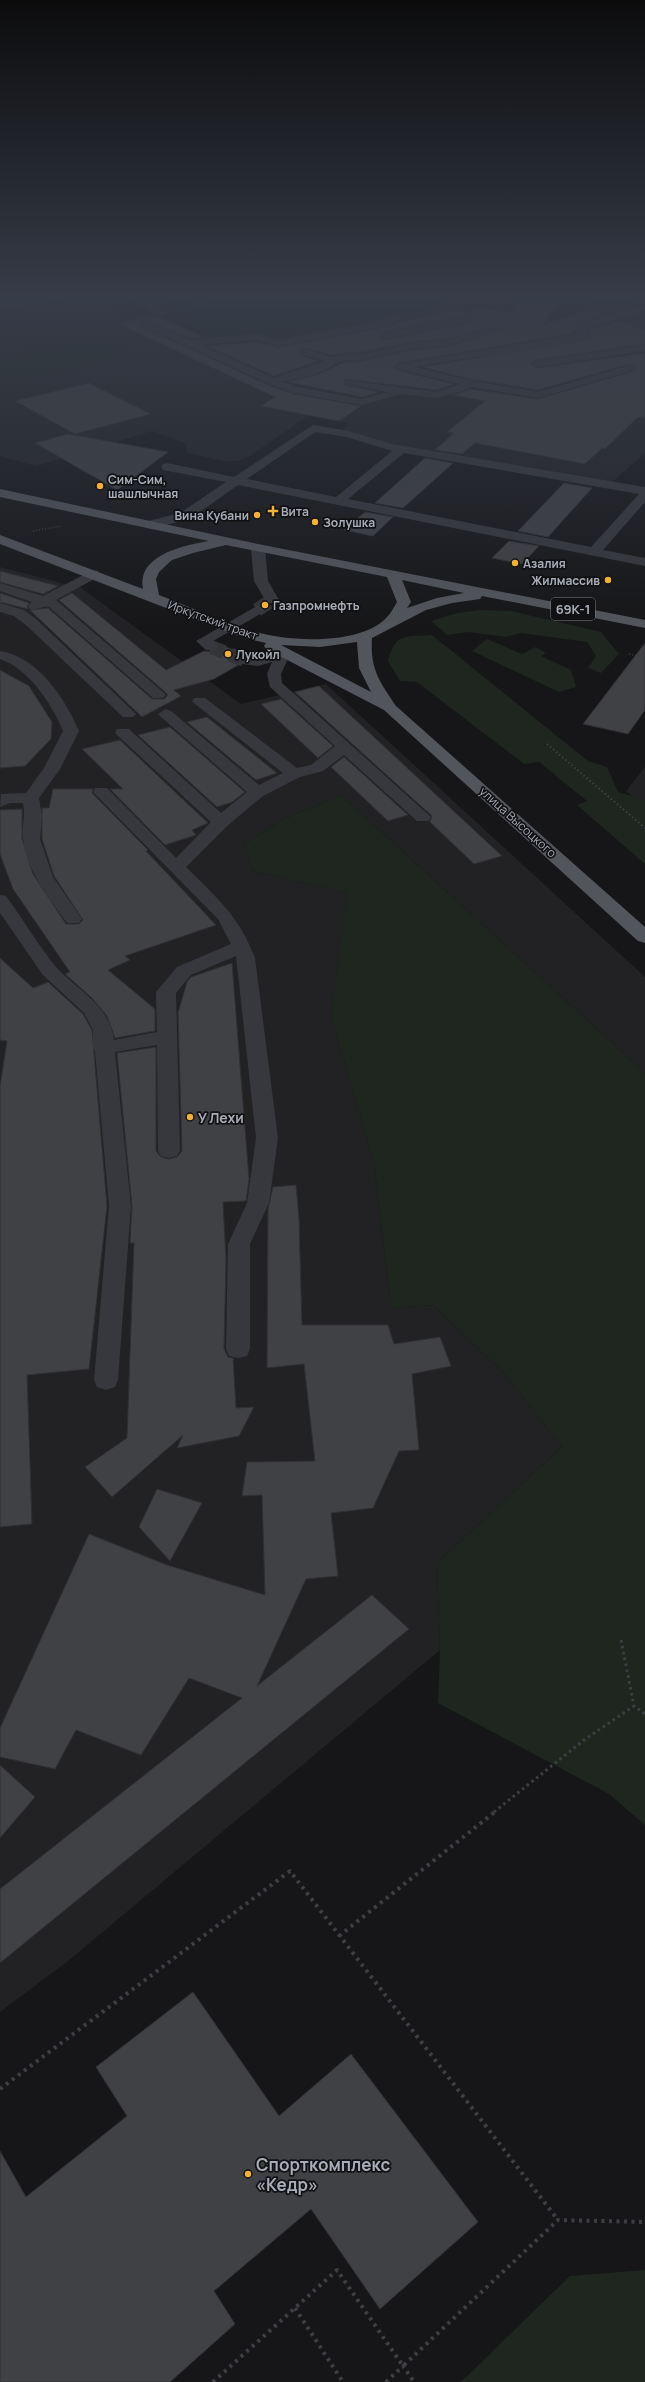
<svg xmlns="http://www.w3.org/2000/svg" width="645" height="2382" font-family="Manrope,sans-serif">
<rect width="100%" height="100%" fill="#161618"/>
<!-- built -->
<path fill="#222225" d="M0,295H99L125,319L154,313L270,366L256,349L239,337L290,335L436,300L455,303L459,314L515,320L559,319L605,303L645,312V453L612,482L409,448L342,431L349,423L309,415L250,456L237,461H223L188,453L185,443L152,431L36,466L0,456Z
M0,567L81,588L241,704L326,684L645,977V1073L341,795L284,819L244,844L253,871L348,893L331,1017L374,1163L391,1308L433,1305L502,1371L562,1447L437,1563L440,1650L68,1961L0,2012Z
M645,767V807L626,791Z"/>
<!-- green -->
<path fill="#1e261f" d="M170,295H455L430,310L343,327L274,336L236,337L255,349L254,364L213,346L189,322Z
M591,295H636L588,310Z
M81,340L102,341L122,352L116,358L18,382L0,381V359Z
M121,377L175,404L165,406L112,379Z
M481,610L511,611L601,632L619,654L601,673L588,668L596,656L587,642L521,633L506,637L469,632L447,635L431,621L457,613Z
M432,635L588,761L607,767L618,792L645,800V864L577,805L587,801L539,762L524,764L417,682L400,681L388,661C395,632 406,637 432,635Z
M487,639L522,654L535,647L546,653L541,656L571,670L576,687L559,692L472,651Z
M341,795L645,1073V1825L609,1794L438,1703L440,1650L437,1563L562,1447L502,1371L433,1305L391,1308L374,1163L331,1017L347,893L253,871L244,844L284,819Z
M645,2270V2382H461L570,2276Z"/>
<!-- building -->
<path fill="#404145" stroke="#303034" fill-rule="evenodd" d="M523,295H561L543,325L589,310L603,315L572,325L570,328L575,333L400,363L394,367L396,370L454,384L436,390L344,379L345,385L380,392L362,397L288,382L319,374L345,362H357L411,350L447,347L503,330L497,326L447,339L411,342L358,353L352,352L331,355L305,348L300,349V355L319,361L274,376L207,346L257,342L279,347L386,327L396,323L454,309L467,314L474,308L512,312ZM466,316L471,320L469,323L385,340L379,337L385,332Z
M155,316L204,337L189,338L145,320L139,325L268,385L294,394L361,406L339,421L261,406L275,397L119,324Z
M618,321L645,330V344L537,360L531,363L537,368L645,353V418L638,417L605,449L602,448L585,464L475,443L462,454L435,450L454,433L447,432L485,401L453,395L471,389L538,399L634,371L636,368L630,364L538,390L469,379L422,367L590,339L592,336L587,330Z
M89,383L151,414L75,434L15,401Z
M68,434L168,452L117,490L35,443Z
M425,458L453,463L403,508L375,503Z
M564,483L592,488L548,537L518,531Z
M365,512L393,517L373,536L344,530Z
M509,541L539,546L522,564L492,558Z
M0,571L58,586L43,594L0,582Z
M0,593L29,603L27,606L28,609L0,602Z
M72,593L166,670L204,651L216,652L220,647L218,644L249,656L241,657L239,660L240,664L214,679L174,690L181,696L142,717L30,610L48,608L152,699H164L168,695L164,691L59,600Z
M645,643V710L628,734L583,724Z
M0,670L29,686L52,722L51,739L25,766L0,768Z
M319,686L502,856L474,864L430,822L432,816L295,692Z
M281,699L333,746L318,758L261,704Z
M207,717L277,773L256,780L187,722Z
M170,727L238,786L245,792L232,802L217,807L138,735Z
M120,740L208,823L192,830L196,835L165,845L110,789H123L82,749Z
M344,757L408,815L388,821L331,767Z
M53,789H93L92,793L148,850L146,851L216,925L125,956L130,960L108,970L155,1009V1031L115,1038L107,1016L92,998L65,974L70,972L13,889L0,854V810L22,809V839L33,874L66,924H79L83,920L54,876L42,839V808H49Z
M0,958L33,988L48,982L83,1014L92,1030L107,1206L89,1369L27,1375L32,1524L0,1527V1086L7,1041L0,1040Z
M232,963L249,1179L246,1201L223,1202L226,1260L224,1349L228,1357L233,1358L236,1408L254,1407L239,1436L177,1448L183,1435L112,1497L85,1467L127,1438L134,1243H130L132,1206L117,1053L156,1047V1151L161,1157L169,1159L177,1157L182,1151L178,1013L187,982L191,977Z
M296,1185L299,1219L302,1325H388L394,1344L440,1337L451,1366L412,1374L419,1450L399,1451L373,1508L331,1513L338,1576L306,1579L257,1686L372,1595L409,1629L0,1963V1889L242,1698L189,1678L141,1755L76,1730L55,1769L0,1757V1728L89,1534L167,1565L265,1595L262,1495L242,1496L247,1462L315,1461L304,1364L267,1368L268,1209L273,1187Z
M157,1489L202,1503L170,1561L139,1527Z
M0,1765L35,1797L0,1838Z
M193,1992L279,2116L351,2054L478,2222L380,2309L311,2209L214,2291L235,2324L170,2382H0V2151L26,2197L127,2116L96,2067Z"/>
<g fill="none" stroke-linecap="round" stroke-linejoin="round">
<!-- minor-tunnel -->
<path stroke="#333438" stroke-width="14" stroke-dasharray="14 7" stroke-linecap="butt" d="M257,610L272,600
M211,647L247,661"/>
<!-- path-far4 -->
<path stroke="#3d3f44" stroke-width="1" stroke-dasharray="1 1.5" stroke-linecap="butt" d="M180,311L191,309L211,295"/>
<!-- path-far3 -->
<path stroke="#3d3f44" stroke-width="1.5" stroke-dasharray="1 2" stroke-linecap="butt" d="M33,531L62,526
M629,654L645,658"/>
<!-- path-far2 -->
<path stroke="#3d3f44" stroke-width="2" stroke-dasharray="1.5 2.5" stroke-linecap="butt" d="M547,744L645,828"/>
<!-- path-far1 -->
<path stroke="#3d3f44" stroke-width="3" stroke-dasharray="2.5 3.5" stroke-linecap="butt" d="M621,1640L634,1706L645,1714
M494,1812L584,1740L634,1706"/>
<!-- path -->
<path stroke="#3d3f44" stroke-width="4" stroke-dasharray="3 4.5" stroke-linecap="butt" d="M339,1936L496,1811
M0,2089L290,1871L558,2220
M295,2308L343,2382
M213,2382L337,2270L403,2366L558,2220L645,2222
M386,2382L403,2366L414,2382"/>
<!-- minor -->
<path fill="#37383d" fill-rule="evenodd" d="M16,295H78L73,298L28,303L0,310V304L19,300Z
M129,295H141L166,313L161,316L157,315Z
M645,305V311L584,329L591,336L590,338C532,352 473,356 415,367L469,380L538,392L630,365L635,368L634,370L538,398L471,387L464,391L436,398L401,394L362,405L294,393L269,384L140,324L145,321L149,322L189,340L257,334L279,340L383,320L399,314L404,317L386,326L279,346L257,340L201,345L274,378L324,361L301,354V350L305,349L331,357L352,353L358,355L411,343L447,340L497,327L502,330L447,346L411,349L357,361C343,358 339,362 329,368C316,376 297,378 283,382L297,387L362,399L387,392L345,384V380L436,392L460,384L396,369L395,367L400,364L578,334L571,328L572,326Z
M465,317L470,320L469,322L385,339L380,336L385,333Z
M645,345V351L537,367L532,364L537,361Z
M313,425L349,431L392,444L645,487V502L603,550L645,558V566L238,485L190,519L149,529L143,525L144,522L180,513L226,482L163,470L161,467L163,464L167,463L234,477ZM315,432L347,437L392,451L336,497L247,479ZM404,453L639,494L591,547L348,499Z
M258,544L265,548L268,581L279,600L277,603H267L254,581L251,548Z
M93,570L98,571L100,574L98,577L56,600L163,692L166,695L163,698H153L49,607C43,605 37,611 30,609L28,606L32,602L0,591V583L43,596Z
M0,603L24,610L36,619L133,711L136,714L133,717H123L26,625L14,616L0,612Z
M257,606L262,607L264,610L262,613L213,641L218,647L216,650H206L196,641Z
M284,648L291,652L281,674L282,683L431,817L429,821H417L344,755L323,771L300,777L263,796L227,826L186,867C219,900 239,916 255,958L278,1138L269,1203L250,1244V1349L247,1356L238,1358L229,1356L226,1349L228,1244L247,1203L256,1138L236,956L191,975L176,993L180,1151L177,1156L169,1158L161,1156L158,1151L157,1045L115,1052L131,1206L118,1380L115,1387L106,1390L97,1387L94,1380L109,1206L95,1051L93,1048V1030L84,1013L43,975L0,913V895L6,896C23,919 38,945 56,967C77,990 110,1005 114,1040L157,1032L156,992L177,967L231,944L218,919L93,792L95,788H107L176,858L211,822L117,735L115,732L117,729H129L221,813L247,792L161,717L158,714L166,709L171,711L259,785L283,773L195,704L192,701L195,698H205L297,768L311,765L335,746L270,687L267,674L272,662L258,666L242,664L240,661L242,658L257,657Z
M0,651C38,657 65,698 79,731L60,769L39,798L42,816L40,839L53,877L82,919L79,923H67C49,898 27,871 23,839C21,828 26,816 23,803H10L0,807L1,794L26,793L44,768L63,731C52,704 29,669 0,659Z"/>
<!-- major -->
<path fill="#53555c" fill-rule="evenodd" d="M0,489L258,544L645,620V628L482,596L480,599L452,603L426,610L372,638C370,669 379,681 396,706L645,927V943L638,941L384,710L266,649L264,646L266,643L244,638L0,544V535L143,589C136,555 185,545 209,541L0,497ZM226,545L387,577L397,602C394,607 391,613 387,617C361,646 286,642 252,631C221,621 190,607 159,595L156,579L159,572L172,560L193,553ZM402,580L464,593L437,598L407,608L411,602ZM357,642L359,668L371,692L281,645L320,647Z"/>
</g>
<!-- sky -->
<linearGradient id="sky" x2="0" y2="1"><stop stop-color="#0c0c0d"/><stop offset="0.47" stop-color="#363c48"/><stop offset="1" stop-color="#363c48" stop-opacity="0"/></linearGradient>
<rect width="645" height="629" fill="url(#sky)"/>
<!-- markers -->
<g fill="#f2b134" stroke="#111113" stroke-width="1.5">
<circle cx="100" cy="486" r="4"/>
<path d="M271 505h4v4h4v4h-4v4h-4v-4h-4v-4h4z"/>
<circle cx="257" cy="515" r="4"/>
<circle cx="315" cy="522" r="4"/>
<circle cx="515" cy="563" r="4"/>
<circle cx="608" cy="580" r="4"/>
<circle cx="265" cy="605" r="4"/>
<circle cx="228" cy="654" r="4"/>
<circle cx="190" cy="1117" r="4"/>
<circle cx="248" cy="2174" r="4"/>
</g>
<g text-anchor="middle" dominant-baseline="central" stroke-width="3.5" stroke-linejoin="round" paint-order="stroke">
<!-- far-poi labels -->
<g font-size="12" font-weight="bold" fill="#a8adb8" stroke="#111113" text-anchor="start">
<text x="108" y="479">Сим-Сим,<tspan x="108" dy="14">шашлычная</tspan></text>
<text x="281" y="511">Вита</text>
<text x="249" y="515" text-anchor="end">Вина Кубани</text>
<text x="323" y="522">Золушка</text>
<text x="523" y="563">Азалия</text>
<text x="600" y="580" text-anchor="end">Жилмассив</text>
<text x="273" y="605">Газпромнефть</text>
<text x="236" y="654">Лукойл</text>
</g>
<!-- far-street labels -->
<g font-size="12" fill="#a8adb8" stroke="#111113">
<text transform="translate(213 620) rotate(20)">Иркутский тракт</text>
<text transform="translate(518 822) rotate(42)">улица Высоцкого</text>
</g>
<!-- shield labels -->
<rect fill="#111113" stroke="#7b7e86" stroke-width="1" x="551" y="598" width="44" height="22" rx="3"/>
<g font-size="13" font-weight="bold" fill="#a8adb8">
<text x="573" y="609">69К-1</text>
</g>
<!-- poi labels -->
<g font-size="14" font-weight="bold" fill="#a8adb8" stroke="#111113" text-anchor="start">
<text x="198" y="1117">У Лехи</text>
</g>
<!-- near-poi labels -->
<g font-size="17" font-weight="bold" fill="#a8adb8" stroke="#111113" text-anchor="start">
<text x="256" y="2164">Спорткомплекс<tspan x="256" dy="20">«Кедр»</tspan></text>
</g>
</g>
</svg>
